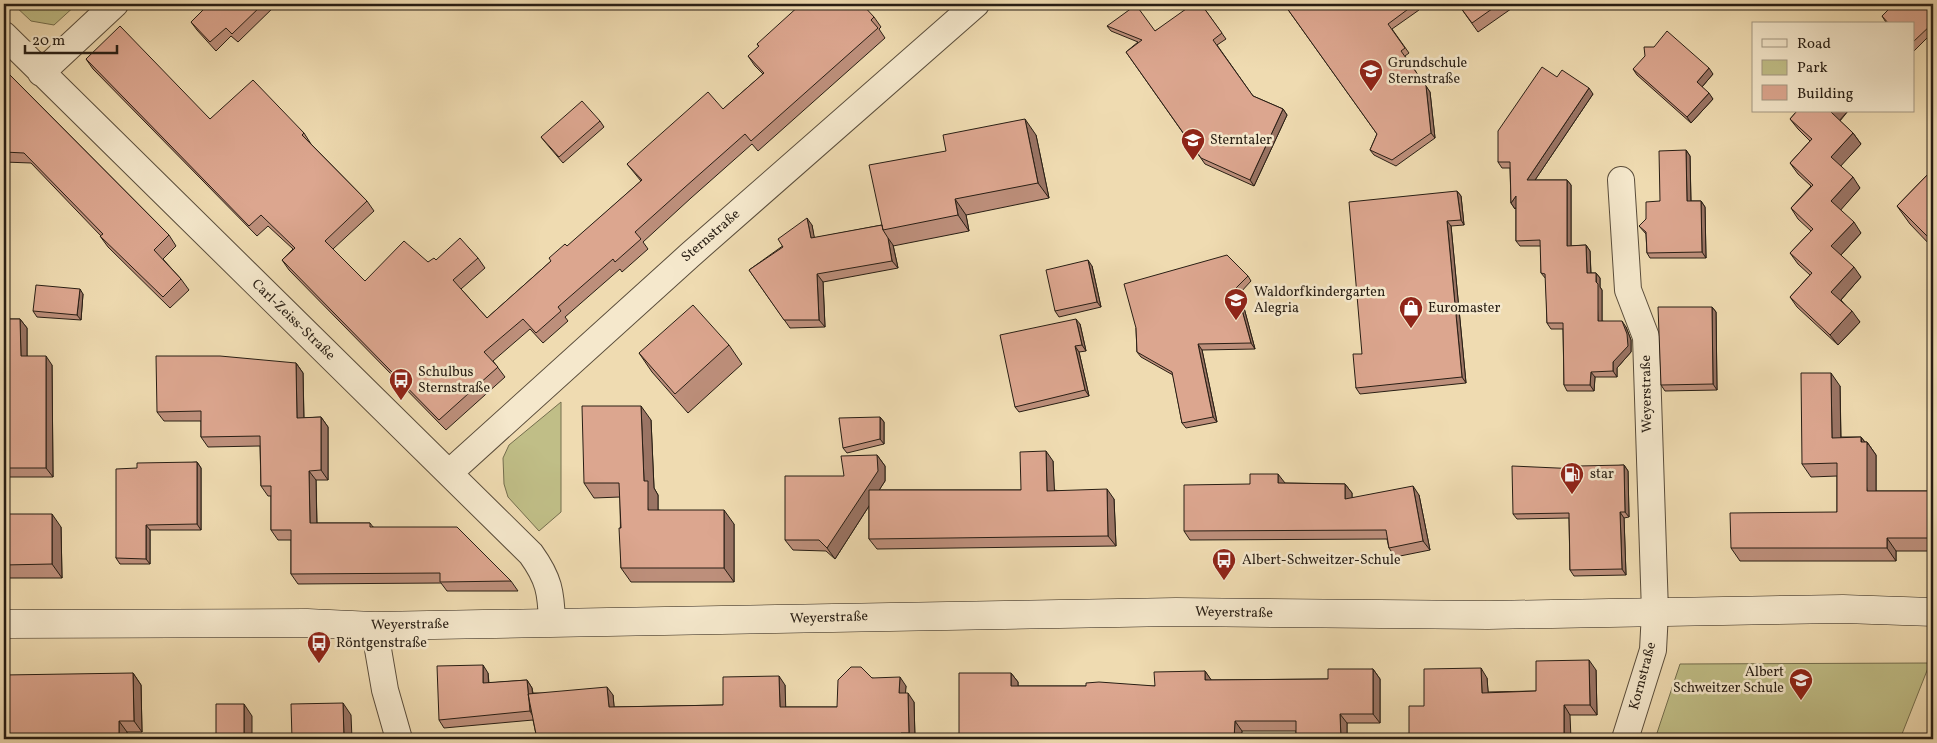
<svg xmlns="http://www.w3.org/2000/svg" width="1937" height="743" font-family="Vollkorn,serif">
<rect width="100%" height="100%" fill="#efdbb1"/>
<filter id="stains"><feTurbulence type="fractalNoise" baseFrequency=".004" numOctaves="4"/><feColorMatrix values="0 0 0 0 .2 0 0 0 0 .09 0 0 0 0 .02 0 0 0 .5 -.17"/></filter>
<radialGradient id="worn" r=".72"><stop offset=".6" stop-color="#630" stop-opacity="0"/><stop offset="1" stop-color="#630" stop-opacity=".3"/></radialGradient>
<!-- green -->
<path fill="#c0be87" stroke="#746e4e" d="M13,4H77L54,25L31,21Z
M561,402V512L539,531L508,497L504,484L503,458L509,445Z
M1930,663L1900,739H1655L1680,664Z"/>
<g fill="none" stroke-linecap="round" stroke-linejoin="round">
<!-- street casing -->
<g stroke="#5a4d3b" stroke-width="28">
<path id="street" d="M4,35L531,554C549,579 551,592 552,622
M41,73L115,4
M1621,180L1628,290L1646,337L1655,612L1653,650L1625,739
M449,473L690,255L976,4
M374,626L385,690L399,739"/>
</g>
<!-- secondary casing -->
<g stroke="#281e14" stroke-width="29">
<path id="secondary" d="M4,624L307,623L374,626L1176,612L1488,615L1843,609L1933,612"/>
</g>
<!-- street -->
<use href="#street" stroke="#f5e8cc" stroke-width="26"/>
<!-- secondary -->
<use href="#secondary" stroke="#f5e8cc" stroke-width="28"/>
</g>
<!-- wall -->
<path fill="#bd8f7b" stroke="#281e14" d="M200,4H277L238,42L231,36L216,51L197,30L191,22L205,8Z
M1201,4L1226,39L1217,45L1253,96L1283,109L1287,115L1254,186L1205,164L1126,52L1138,42L1111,31L1107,26L1155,31Z
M1284,4H1415L1419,10L1392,29L1409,53L1405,56L1430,92L1435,138L1396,166L1374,155L1370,150L1377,134Z
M1458,4H1518L1478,32Z
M1886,4H1933V32L1914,51L1913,50V24H1887L1882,16L1890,8Z
M874,17L881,27L879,29L885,38L758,151L752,144L691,198L643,242L648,249L622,272L620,269L565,317L568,321L543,343L530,329L493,361L505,377L446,430L289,270L282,260L293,249L268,226L257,236L93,69L86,59L210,119L304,133L311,144L367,201L374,211L333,249L365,281L436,260L478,258L485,268L461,289L487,318L641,181L627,164L723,109L763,74L755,66L748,56L759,47L757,44Z
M4,69L169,235L176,246L163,259L181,279L189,290L170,308L108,247L100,236H101L31,163L4,162Z
M1633,69L1713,74L1702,87L1713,99L1691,123L1637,75Z
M1557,77L1593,94L1535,180H1567L1571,185V246L1586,245L1590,251L1591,273H1596L1600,278V287L1602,290V321L1626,327L1631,340V352L1617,368V377H1595L1594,391H1567L1564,385L1563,329H1551L1547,323L1546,279L1541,273V246H1520L1516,241V208L1515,209L1511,203L1510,168H1502L1498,162Z
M1797,111H1848L1840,121L1853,133L1861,144L1840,166L1860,188L1840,210L1861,233L1841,255L1861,277L1841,300L1860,322L1838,345L1797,307L1790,297L1810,275L1798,264L1790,253L1811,231L1798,219L1791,208L1811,186L1798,174L1790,163L1810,141L1798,129L1790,119Z
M600,121L604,127L563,163L545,142L541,137Z
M1036,135L1049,198L966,215L969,231L893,246V245L898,268L823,282L825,327L790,328L749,270L812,225L814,238L882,225Z
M1686,150L1690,156L1691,201H1701L1705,207L1706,258H1650L1647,253L1646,234L1639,226L1646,219L1660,201Z
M1933,169V248L1910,224L1897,206Z
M1457,191L1461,196L1464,225L1451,226L1466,383L1360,394L1356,388L1362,354Z
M1092,266L1101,307L1059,317L1055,311Z
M1248,276L1251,281L1240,293L1255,349L1202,350L1217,422L1186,428L1182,423L1173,375L1141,357L1137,352L1136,328Z
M83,294L81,320L37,317L33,311Z
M1712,307L1716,312L1717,390L1665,391L1661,385Z
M4,319H20L27,328V356L52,365L53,477H4Z
M1080,324L1086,351L1079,352L1089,396L1019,412L1015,407Z
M729,345L742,364L688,413L652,372L639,353Z
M296,363L303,373L304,418L321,417L328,427V480H316L317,523H370L373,527L511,581L518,591H447L441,583L298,584L291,574V540H278L271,530V496H268L261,486L260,446L208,447L201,437V421H164L157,412Z
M1840,386L1841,437H1861L1865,442H1867L1876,455V491H1933V551H1896V561H1740L1731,548L1837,512V476L1811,477L1802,464Z
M880,417L884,422V444L847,453L843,448Z
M651,420L654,488L658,495V510L734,524V582H631L621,568L620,497L594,498L584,483Z
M877,455L885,466V481L879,490H1021L1053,461L1054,490L1114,499L1116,546L877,549L869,539V506L835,559L826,551L793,550L785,540L844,476Z
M197,462L201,468V530H150V564H120L116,558L137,468Z
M1624,465L1628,471L1629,517L1624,518L1626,575L1574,576L1570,570L1569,518L1517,519L1513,514L1579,469Z
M1285,483L1345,484L1352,493V498L1419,495L1430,550L1395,557L1389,548L1387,539L1190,540L1184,531L1250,484Z
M4,514L61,527L62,578H4Z
M1373,669L1380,679V723H1347V739H1296V731H1242L1241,739H961L959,737L1011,673L1018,682V686H1155L1205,671L1211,680L1328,679Z
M1596,670L1597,715H1570L1424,706L1487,678L1488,692L1536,691Z
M133,673L141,685L142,732H127V739H4Z
M488,673L489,683L527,680L532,688L533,693L613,695L614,707L723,705L785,685V707H837L872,678L906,686L905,693L914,702L915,739H537L533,720L444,728L439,720Z"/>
<!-- shaded-wall -->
<path fill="#9a7464" stroke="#281e14" d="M1709,68L1713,74L1701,88L1697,82Z
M1426,86L1430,92L1435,138L1431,133Z
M1589,88L1593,94L1531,186L1527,180Z
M1709,93L1713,99L1691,123L1687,117Z
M1283,109L1287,115L1254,186L1250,180Z
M1831,111H1848L1838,122L1831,112Z
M1025,119L1036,135L1049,198L1038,183Z
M1853,133L1861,144L1839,168L1831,157Z
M1686,150L1690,156L1691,207L1687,201Z
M1853,177L1860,188L1839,212L1831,201Z
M1567,180L1571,185V251L1567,246Z
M1457,191L1461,196L1464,225L1461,220Z
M1516,196L1520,202L1515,209L1511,203Z
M955,199L966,215L969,231L958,215Z
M1701,201L1705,207L1706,258L1702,252Z
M807,218L812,225L816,246L811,238Z
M1447,221L1451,226L1466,383L1462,377Z
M1854,222L1861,233L1839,257L1831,246Z
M888,238L893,245L898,268L892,261Z
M1586,245L1590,251L1591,278L1587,273Z
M1088,260L1092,266L1101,307L1097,302Z
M1854,267L1861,277L1839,302L1831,292Z
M1596,273L1600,278V287L1602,290V327L1598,321Z
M817,274L823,282L825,327L819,320Z
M1236,288L1240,293L1255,349L1251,343Z
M80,289L83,294L81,320L77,315Z
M1712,307L1716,312L1717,390L1713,384Z
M1852,311L1860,322L1838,345L1830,335Z
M20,319L27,328V365L21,356Z
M1076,319L1080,324L1086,351L1082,345Z
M1622,321L1626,327L1631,340V352L1617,368V377L1613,371V362Z
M1198,344L1202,350L1217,422L1213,417Z
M1075,346L1079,352L1089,396L1085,390Z
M46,356L52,365L53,477L46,468Z
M296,363L303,373L304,427L297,418Z
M1591,372L1595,377L1594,391L1590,385Z
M1831,373L1840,386L1841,451L1832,438Z
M641,406L651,420L654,488L658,495V525L648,510L644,481Z
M321,417L328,427V480L321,470Z
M880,417L884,422V444L880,439Z
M1861,437L1867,445V442L1876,455V504L1867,491Z
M1046,451L1053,461L1055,501L1047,491Z
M877,455L885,466V481L835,559L827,548Z
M197,462L201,468V530L197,524Z
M1624,465L1628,471L1629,517L1625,512Z
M309,471L316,480L317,533L310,523Z
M1278,474L1285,483V492L1278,483Z
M1345,484L1352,493V508L1345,499Z
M1413,486L1419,495L1430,550L1423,541Z
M1107,489L1114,499L1116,546L1108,536Z
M724,510L734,524V582L724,568Z
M1620,512L1624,518L1626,575L1622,569Z
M52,514L61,527L62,578L52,564Z
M1932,521L1933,523V540L1932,538Z
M146,525L150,530V564L146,559Z
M1887,538L1896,551V561L1887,548Z
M1589,660L1596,670L1597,715L1590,705Z
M483,665L488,673L489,692L483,683Z
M1481,668L1487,678L1489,702L1482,693Z
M1373,669L1380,679V723L1373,714Z
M1205,671L1212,681L1205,680Z
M133,673L141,685L142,732L134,721Z
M1011,673L1018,682V696L1011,686Z
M779,676L785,685L786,715L780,707Z
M900,677L906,686L905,702L899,693Z
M527,680L532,688L535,720L530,711Z
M607,687L613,695L615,716L609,707Z
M908,693L914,702L915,739H913L909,733Z
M343,703L351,715L352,739H344Z
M244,704L252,716V739H244Z
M1564,705L1570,715L1571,739H1564Z
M1340,714L1347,723V739H1341Z
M119,721L127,732V739H119Z
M1235,721L1242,731L1241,739H1234Z
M901,733L905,739H901Z"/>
<!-- building -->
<path fill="#dca68f" stroke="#281e14" d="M203,4H263L232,34L226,28L210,42L191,22L206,7Z
M801,4H862L874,17L871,20L878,28L751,141L745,134L684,188L635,232L641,239L615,262L613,259L558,307L561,311L536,333L523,319L484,352L498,367L439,420L282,260L295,248L261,215L249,226L86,59L120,26L210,119L253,80L304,133L302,135L367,201L325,241L365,281L404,241L428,262L434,258L436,260L460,238L478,258L453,280L487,318L551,261L549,258L565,244L567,246L642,180L627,164L708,92L723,109L764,73L748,56L759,46L757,44Z
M1193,4H1201L1222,33L1213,40L1253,96L1283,109L1250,180L1201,158L1126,52L1142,40L1107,26L1136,5L1155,31Z
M1284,4H1415L1388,24L1405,48L1401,51L1426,86L1431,133L1392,160L1370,150L1377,134Z
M1458,4H1499L1472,23Z
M1888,4H1933V23L1913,42V24H1889L1882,16L1891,7Z
M1667,31L1709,68L1697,82L1709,93L1687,117L1633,69L1645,56L1644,47H1654Z
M1542,67L1557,77L1562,70L1589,88L1527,180H1567V246L1586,245L1587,273H1596V282L1598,284V321H1622L1627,334L1628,346L1613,362V371L1591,372L1590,385H1564L1563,323H1547L1545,274L1541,273L1540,240L1516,241V196L1511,203L1510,162H1498V131Z
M4,69L169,235L154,250L181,279L163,297L100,236L103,234L24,153L4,152Z
M582,101L600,121L559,157L541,137Z
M1797,111H1831V112L1853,133L1831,157L1853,177L1831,201L1854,222L1831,246L1854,267L1831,292L1852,311L1830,335L1790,297L1812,273L1790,253L1813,229L1791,208L1813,185L1790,163L1812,139L1790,119Z
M1025,119L1038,183L955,199L958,215L883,230L869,165L946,151L943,135Z
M1686,150L1687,201H1701L1702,252L1647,253L1646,232L1639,226L1646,219V202L1660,201L1659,151Z
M1933,169V242L1897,206Z
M1457,191L1461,220L1447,221L1462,377L1356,388L1353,354H1362L1349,202Z
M807,218L811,238L882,225L883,230L888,238L892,261L817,274L819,320H784L749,270L783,247L778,239Z
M1227,255L1248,276L1236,288L1251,343L1198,344L1213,417L1182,423L1172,372L1137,352L1136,328L1124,284Z
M1088,260L1097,302L1055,311L1046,270Z
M36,285L80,289L77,315L33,311Z
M693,305L729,345L675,394L639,353Z
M1658,307H1712L1713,384L1661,385Z
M4,319H20L21,356H46V468H4Z
M1076,319L1082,345L1075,346L1085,390L1015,407L1000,335Z
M156,356H220L296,363L297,418L321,417V470L309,471L310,523H370V527H457L511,581L440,582V573L291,574V530H271V486H261L260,436L201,437V411L157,412Z
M1801,373H1831L1832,438L1861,437V442H1867V491H1933V521H1932V538H1887V548H1731L1730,513L1837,512V463L1802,464Z
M582,406H641L644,481H648V510H724V568H621L619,528H621L619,483H584Z
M880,417V439L843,448L839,418Z
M1046,451L1047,491L1107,489L1108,536L869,539V490H1021L1020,452Z
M877,455L878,471L827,548L819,540H785V476H844L841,456Z
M197,462V524L146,525V559L116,558V469L137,468V463Z
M1624,465L1625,512H1620L1622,569L1570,570L1569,513L1513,514L1512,466L1579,469V466Z
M1250,474H1278V483L1345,484V499L1413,486L1423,541L1389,548L1386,530L1184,531V485L1250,484Z
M4,514H52V564L4,565Z
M1589,660L1590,705H1564V739H1409V706H1424V669L1481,668L1482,693L1536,691V661Z
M483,665V683L527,680L530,711L439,720L437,666Z
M851,667H861L872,678L900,677L899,693H908L909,733H901V739H537L528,694L607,687L609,707L723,705V677L779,676L780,707H837L838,680Z
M1328,669H1373V714H1340L1341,739H1296V721H1235L1234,739H1097V736H1010V739H973L972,737H959V673H1011V686H1086V683L1099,682L1155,686L1154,672L1205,671V680L1328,679Z
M133,673L134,721H119V739H4V675Z
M343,703L344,739H292L291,704Z
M216,704H244V739H216Z"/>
<!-- icons -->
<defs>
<g id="school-pin" transform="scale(1.25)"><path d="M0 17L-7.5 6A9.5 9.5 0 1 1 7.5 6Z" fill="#8f2418" stroke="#f5e8cc"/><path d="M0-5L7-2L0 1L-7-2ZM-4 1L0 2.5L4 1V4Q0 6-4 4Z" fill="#fff"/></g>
<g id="shop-pin" transform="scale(1.25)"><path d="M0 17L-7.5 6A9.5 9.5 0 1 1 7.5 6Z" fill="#8f2418" stroke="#f5e8cc"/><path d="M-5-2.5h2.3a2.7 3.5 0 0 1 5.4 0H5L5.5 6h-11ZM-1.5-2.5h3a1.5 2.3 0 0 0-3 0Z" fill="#fff"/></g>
<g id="bus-pin" transform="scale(1.25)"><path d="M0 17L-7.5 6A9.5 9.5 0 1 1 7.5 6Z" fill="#8f2418" stroke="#f5e8cc"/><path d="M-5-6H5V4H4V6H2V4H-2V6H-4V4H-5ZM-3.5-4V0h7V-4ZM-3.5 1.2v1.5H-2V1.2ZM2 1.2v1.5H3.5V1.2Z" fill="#fff"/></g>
<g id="fuel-pin" transform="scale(1.25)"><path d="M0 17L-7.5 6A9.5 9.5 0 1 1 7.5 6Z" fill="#8f2418" stroke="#f5e8cc"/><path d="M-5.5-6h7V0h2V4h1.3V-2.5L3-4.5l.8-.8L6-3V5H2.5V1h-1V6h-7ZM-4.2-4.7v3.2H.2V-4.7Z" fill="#fff"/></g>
</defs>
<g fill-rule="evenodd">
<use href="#school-pin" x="1371" y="71"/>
<use href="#school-pin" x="1193" y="140"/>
<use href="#school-pin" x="1236" y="300"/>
<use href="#shop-pin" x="1411" y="308"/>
<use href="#bus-pin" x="401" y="380"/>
<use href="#fuel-pin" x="1572" y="474"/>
<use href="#bus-pin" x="1224" y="560"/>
<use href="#bus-pin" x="319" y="643"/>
<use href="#school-pin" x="1801" y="680"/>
</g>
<g text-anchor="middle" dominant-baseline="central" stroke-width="5" stroke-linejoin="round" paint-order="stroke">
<!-- poi labels -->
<g font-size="14" fill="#281e14" stroke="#f5e8cc" text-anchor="start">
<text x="1388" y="63">Grundschule<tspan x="1388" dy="16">Sternstraße</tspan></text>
<text x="1210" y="140">Sterntaler</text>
<text x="1254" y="292">Waldorfkindergarten<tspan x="1254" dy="16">Alegria</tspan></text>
<text x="1428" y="308">Euromaster</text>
<text x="418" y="372">Schulbus<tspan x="418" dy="16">Sternstraße</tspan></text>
<text x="1590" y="474">star</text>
<text x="1242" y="560">Albert-Schweitzer-Schule</text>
<text x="336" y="643">Röntgenstraße</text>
<text x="1784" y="672" text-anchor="end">Albert<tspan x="1784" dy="16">Schweitzer Schule</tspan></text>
</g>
<!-- street labels -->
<g font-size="14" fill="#281e14" stroke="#f5e8cc">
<text transform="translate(711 236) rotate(-41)">Sternstraße</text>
<text transform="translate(293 320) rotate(44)">Carl-Zeiss-Straße</text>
<text transform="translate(1647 394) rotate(-91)">Weyerstraße</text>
<text transform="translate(1234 613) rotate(1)">Weyerstraße</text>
<text transform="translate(829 618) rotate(-2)">Weyerstraße</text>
<text transform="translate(410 625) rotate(-1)">Weyerstraße</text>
<text transform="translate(1643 676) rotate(-75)">Kornstraße</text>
</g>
</g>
<!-- margin -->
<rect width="1937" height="743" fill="none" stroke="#efdbb1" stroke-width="20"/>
<rect x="5" y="5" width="1927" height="733" fill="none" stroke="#281e14" stroke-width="2.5"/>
<rect x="10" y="10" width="1917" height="723" fill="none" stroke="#281e14"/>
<!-- legend -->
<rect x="1752" y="22" width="162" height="90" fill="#f5e8cc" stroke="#a39782"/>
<rect x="1762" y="39" width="25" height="8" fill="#f5e8cc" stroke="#a39782"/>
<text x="1797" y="48" font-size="15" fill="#281e14">Road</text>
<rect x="1762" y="60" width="25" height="15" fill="#c0be87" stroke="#a39782"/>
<text x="1797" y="72" font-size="15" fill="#281e14">Park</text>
<rect x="1762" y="85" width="25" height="15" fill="#dca68f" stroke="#a39782"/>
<text x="1797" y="98" font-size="15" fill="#281e14">Building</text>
<!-- scale -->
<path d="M25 45v8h92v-8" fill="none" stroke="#281e14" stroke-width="2.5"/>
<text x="32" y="45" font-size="15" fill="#281e14" stroke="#f5e8cc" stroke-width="4" paint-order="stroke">20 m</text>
<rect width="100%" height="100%" filter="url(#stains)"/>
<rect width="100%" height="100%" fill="url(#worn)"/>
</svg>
